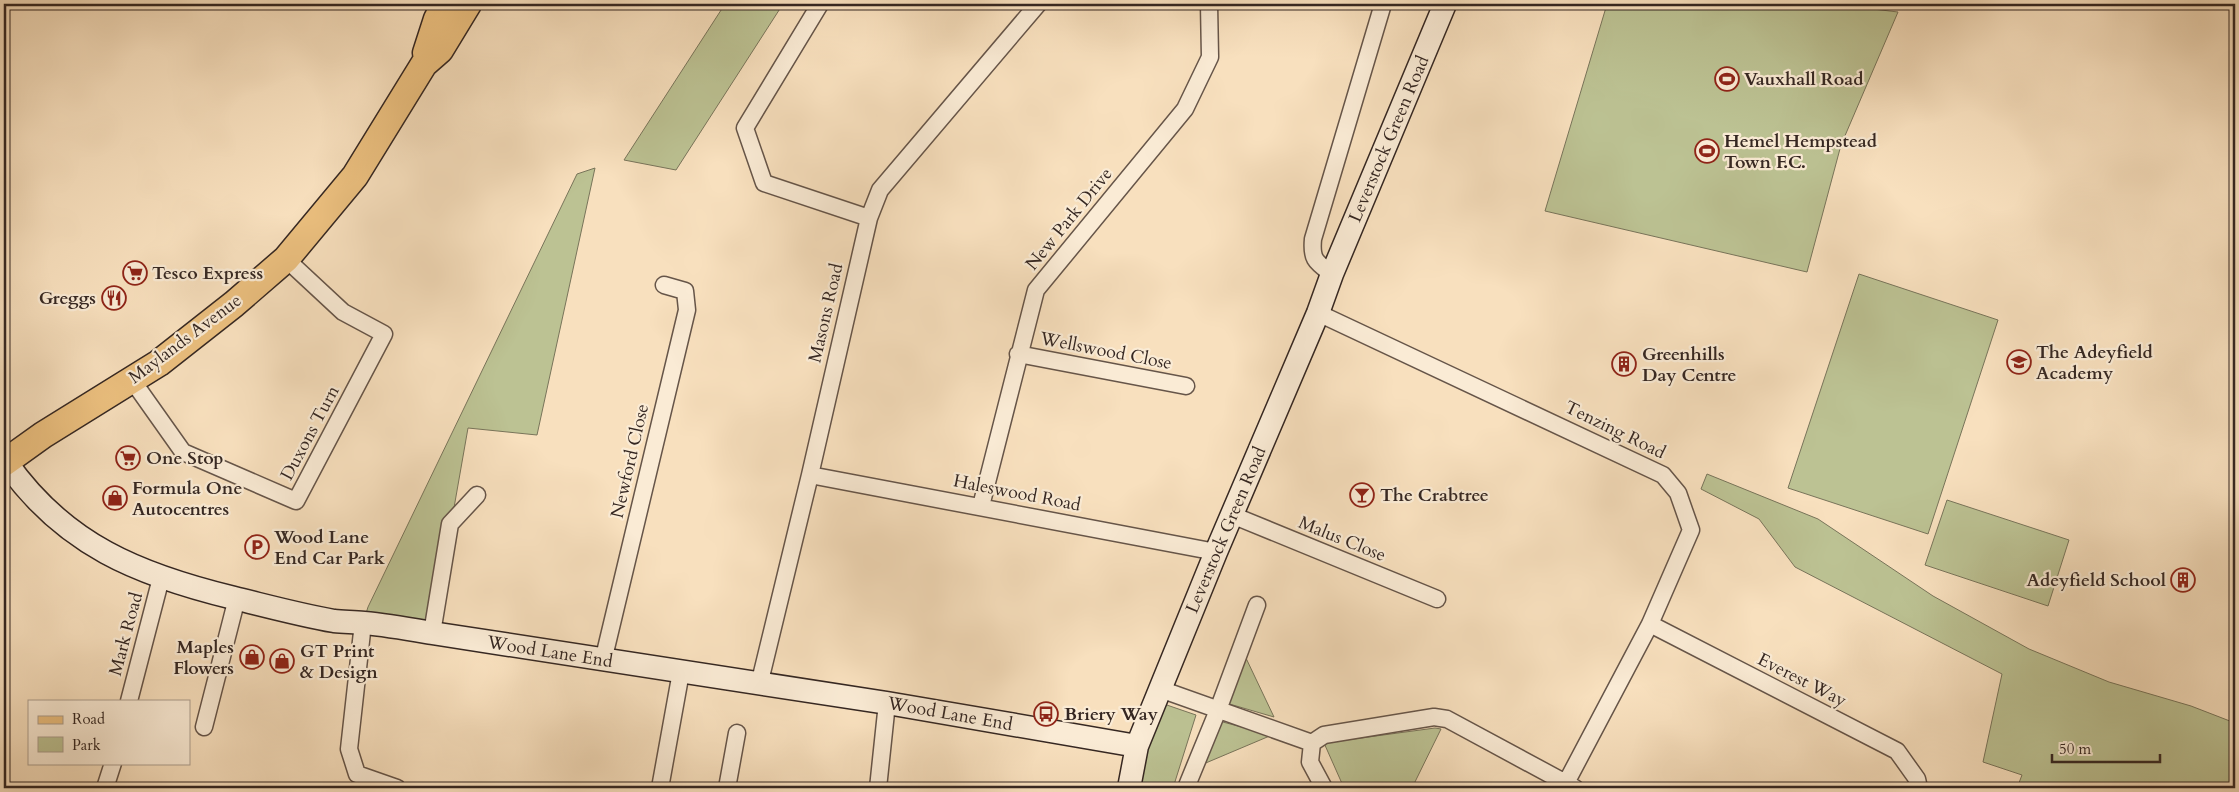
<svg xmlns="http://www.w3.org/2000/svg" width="2239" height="792" font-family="Cardo,serif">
<rect width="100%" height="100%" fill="#f8e0be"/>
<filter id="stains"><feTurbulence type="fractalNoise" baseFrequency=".004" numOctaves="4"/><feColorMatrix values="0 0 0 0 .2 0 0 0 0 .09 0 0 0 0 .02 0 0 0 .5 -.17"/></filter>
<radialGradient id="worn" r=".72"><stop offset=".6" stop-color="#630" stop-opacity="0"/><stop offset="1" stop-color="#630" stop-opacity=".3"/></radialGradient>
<!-- green -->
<path fill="#bcc293" stroke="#78745a" d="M725,4H783L676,170L624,160Z
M1607,4H1831L1898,12L1841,145L1807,272L1545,211Z
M595,168L537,435L468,428L432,633L363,623L368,607L577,174Z
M1859,274L1998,320L1928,534L1788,488Z
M1707,474L1818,519L1933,596L2029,649L2109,682L2191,706L2235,723V788H2017L2022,775L1983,762L2002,674L1795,567L1759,519L1701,489Z
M1947,500L2069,540L2048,606L1925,565Z
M1245,656L1274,717L1226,703Z
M1161,703L1196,715L1173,788H1134Z
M1219,721L1272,735L1201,765Z
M1435,728L1441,729L1412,788H1344L1324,743Z"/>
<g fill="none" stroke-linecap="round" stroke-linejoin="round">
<!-- street casing -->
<g stroke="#665549" stroke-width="19">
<path id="street" d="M820,4L745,128L764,183L869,218
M1332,274C1316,262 1311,260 1313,239L1383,4
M1318,313L1663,475L1678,493L1691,530L1650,624L1566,783
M1018,354L1186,386
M132,380L183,452L296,501L384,334L343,312L286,259
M810,475L1216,552
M981,506L1036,290L1185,109L1210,57L1209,4
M1232,515L1437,599
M363,623L349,749L357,774L397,788
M1650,624L1897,751L1917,779L1919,788
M432,633L450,524L477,495
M603,661L687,310L685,291L664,285
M759,685L810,475L869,218L880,190L1038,4
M1160,689L1312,743
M129,701L161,578
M204,727L237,598
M105,788L113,763
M660,788L681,672
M727,788L737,733
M878,788L887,703
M1186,788L1218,710L1257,605
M1324,788L1310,762L1312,743L1324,735L1434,717L1447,719L1575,788"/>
</g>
<!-- secondary casing -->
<g stroke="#352722" stroke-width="25">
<path id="secondary" d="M6,462C64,545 139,575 234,598C267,606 300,615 334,621C344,622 354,622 364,623C387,625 409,629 432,633L887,703L1137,746
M1129,788L1137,746L1216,552L1318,313L1332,274L1445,4"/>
</g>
<!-- primary casing -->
<g stroke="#352722" stroke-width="29">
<path id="primary" d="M426,53L437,19L445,4
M4,463L43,435L159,363L234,304L286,259L355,176L424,64L440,50L468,4"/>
</g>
<!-- street -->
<use href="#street" stroke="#faebd5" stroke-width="16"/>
<!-- secondary -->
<use href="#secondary" stroke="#faebd5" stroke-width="22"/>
<!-- primary -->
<use href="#primary" stroke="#ecc07f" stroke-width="26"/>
</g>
<!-- icons -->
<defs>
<g id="stadium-ring" transform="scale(1.25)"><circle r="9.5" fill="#faebd5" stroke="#8f2418" stroke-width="1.5"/><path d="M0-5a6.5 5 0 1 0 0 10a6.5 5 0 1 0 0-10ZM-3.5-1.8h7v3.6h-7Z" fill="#8f2418"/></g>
<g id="supermarket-ring" transform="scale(1.25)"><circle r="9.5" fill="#faebd5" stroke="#8f2418" stroke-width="1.5"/><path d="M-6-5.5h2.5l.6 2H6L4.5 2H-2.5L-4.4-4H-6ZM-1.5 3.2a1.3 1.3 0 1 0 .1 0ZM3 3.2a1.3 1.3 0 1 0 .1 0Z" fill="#8f2418"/></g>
<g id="restaurant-ring" transform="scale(1.25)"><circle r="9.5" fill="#faebd5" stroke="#8f2418" stroke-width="1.5"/><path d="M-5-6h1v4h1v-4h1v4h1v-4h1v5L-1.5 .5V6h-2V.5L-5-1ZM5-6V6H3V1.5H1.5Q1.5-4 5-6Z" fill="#8f2418"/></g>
<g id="school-ring" transform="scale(1.25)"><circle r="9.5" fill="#faebd5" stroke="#8f2418" stroke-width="1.5"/><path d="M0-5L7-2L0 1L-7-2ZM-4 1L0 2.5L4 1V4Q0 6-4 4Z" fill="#8f2418"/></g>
<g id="building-ring" transform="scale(1.25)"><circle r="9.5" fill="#faebd5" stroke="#8f2418" stroke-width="1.5"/><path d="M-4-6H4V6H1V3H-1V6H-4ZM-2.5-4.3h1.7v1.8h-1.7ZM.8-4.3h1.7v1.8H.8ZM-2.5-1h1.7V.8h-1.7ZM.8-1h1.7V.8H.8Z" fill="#8f2418"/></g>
<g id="bar-ring" transform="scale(1.25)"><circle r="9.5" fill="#faebd5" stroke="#8f2418" stroke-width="1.5"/><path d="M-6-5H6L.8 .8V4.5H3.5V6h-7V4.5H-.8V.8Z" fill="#8f2418"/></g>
<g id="shop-ring" transform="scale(1.25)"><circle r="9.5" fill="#faebd5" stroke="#8f2418" stroke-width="1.5"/><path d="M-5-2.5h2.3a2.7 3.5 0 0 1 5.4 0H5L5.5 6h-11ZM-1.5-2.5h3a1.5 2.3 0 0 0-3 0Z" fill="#8f2418"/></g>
<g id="parking-ring" transform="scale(1.25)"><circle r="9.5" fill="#faebd5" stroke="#8f2418" stroke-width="1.5"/><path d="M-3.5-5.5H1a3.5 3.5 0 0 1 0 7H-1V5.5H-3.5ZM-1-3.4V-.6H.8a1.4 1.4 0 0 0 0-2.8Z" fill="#8f2418"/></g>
<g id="bus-ring" transform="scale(1.25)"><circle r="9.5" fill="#faebd5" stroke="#8f2418" stroke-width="1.5"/><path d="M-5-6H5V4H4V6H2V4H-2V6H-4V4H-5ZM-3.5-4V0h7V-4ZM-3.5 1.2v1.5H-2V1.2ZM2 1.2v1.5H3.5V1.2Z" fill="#8f2418"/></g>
</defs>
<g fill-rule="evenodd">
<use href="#stadium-ring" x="1727" y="79"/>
<use href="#stadium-ring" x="1707" y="151"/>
<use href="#supermarket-ring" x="135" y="273"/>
<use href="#restaurant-ring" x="114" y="298"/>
<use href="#school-ring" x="2019" y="362"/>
<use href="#building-ring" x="1624" y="364"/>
<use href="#supermarket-ring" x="128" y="458"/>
<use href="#bar-ring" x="1362" y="495"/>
<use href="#shop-ring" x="115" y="498"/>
<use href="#parking-ring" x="257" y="547"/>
<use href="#building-ring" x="2183" y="580"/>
<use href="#shop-ring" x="252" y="657"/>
<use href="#shop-ring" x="282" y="661"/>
<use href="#bus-ring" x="1046" y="714"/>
</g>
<g text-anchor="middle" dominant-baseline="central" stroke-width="4.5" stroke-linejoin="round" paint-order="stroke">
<!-- poi labels -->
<g font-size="18" font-weight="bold" fill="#352722" stroke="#faebd5" text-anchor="start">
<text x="1744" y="79">Vauxhall Road</text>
<text x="1724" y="141">Hemel Hempstead<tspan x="1724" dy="21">Town F.C.</tspan></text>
<text x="152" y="273">Tesco Express</text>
<text x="96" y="298" text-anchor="end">Greggs</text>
<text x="2036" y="352">The Adeyfield<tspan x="2036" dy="21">Academy</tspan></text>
<text x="1642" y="354">Greenhills<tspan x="1642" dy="21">Day Centre</tspan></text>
<text x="146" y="458">One Stop</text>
<text x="132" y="488">Formula One<tspan x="132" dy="21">Autocentres</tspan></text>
<text x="1380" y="495">The Crabtree</text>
<text x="274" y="537">Wood Lane<tspan x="274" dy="21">End Car Park</tspan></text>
<text x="2166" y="580" text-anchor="end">Adeyfield School</text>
<text x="234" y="647" text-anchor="end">Maples<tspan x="234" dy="21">Flowers</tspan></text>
<text x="300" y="651">GT Print<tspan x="300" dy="21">&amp; Design</tspan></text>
<text x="1064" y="714">Briery Way</text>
</g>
<!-- street labels -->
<g font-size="18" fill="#352722" stroke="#faebd5">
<text transform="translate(1389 139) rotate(-67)">Leverstock Green Road</text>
<text transform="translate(1069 219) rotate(-51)">New Park Drive</text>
<text transform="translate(826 313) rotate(-77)">Masons Road</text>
<text transform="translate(185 339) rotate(-37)">Maylands Avenue</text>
<text transform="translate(1106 351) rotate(11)">Wellswood Close</text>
<text transform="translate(1615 430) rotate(26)">Tenzing Road</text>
<text transform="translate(310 433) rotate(-62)">Duxons Turn</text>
<text transform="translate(630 461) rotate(-77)">Newford Close</text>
<text transform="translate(1017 493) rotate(11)">Haleswood Road</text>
<text transform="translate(1226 530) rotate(-67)">Leverstock Green Road</text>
<text transform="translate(1342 539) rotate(22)">Malus Close</text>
<text transform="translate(126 634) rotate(-75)">Mark Road</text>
<text transform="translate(550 652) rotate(9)">Wood Lane End</text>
<text transform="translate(1802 680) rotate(27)">Everest Way</text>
<text transform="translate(950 714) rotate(10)">Wood Lane End</text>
</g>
</g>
<!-- margin -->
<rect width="2239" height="792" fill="none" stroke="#f8e0be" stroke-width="20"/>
<rect x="5" y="5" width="2229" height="782" fill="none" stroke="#352722" stroke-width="2.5"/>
<rect x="10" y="10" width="2219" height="772" fill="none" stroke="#352722"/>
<!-- legend -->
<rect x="28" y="700" width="162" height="65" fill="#faebd5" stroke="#ab9d8d"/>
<rect x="38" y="716" width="25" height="8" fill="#ecc07f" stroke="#ab9d8d"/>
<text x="72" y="724" font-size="15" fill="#352722">Road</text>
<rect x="38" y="737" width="25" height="15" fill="#bcc293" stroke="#ab9d8d"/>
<text x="72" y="750" font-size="15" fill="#352722">Park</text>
<!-- scale -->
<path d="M2052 754v8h108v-8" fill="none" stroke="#352722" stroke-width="2.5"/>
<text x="2059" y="754" font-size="15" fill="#352722" stroke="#faebd5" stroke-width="4" paint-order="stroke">50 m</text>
<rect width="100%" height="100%" filter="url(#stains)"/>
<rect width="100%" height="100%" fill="url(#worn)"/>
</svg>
